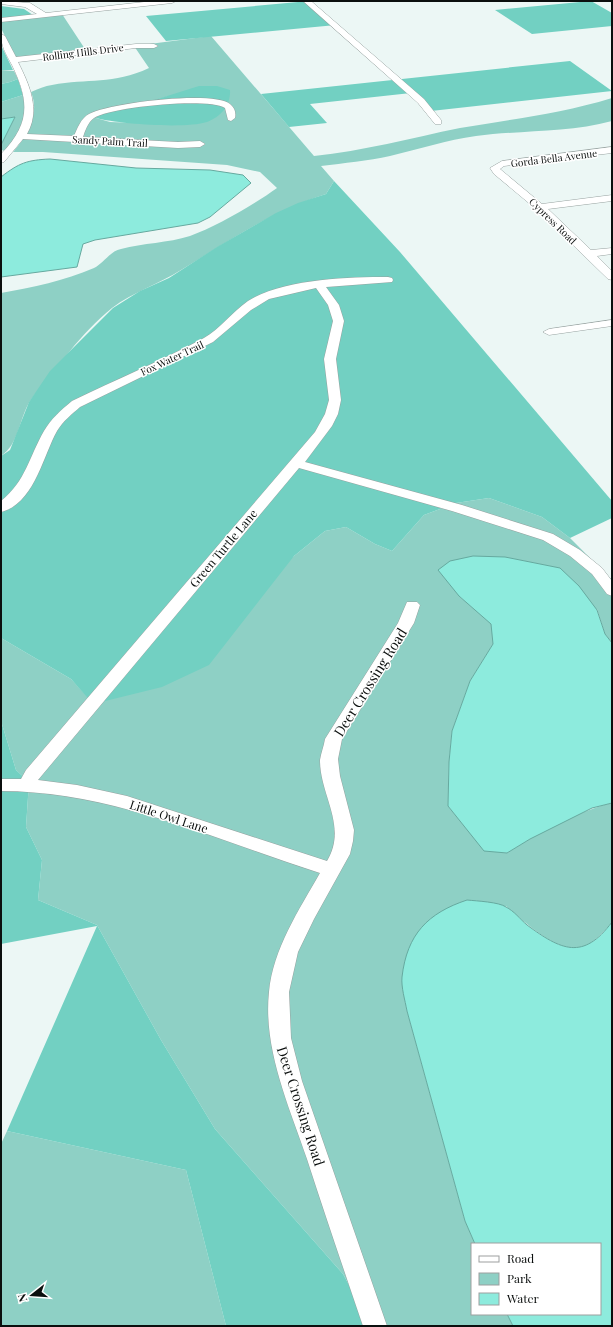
<svg xmlns="http://www.w3.org/2000/svg" width="613" height="1327" font-family="'Playfair Display',serif">
<rect width="100%" height="100%" fill="#ecf7f5"/>
<!-- green -->
<path fill="#8ed0c5" fill-rule="evenodd" d="M62,14L85,49L16,59L1,28V21Z
M211,36L314,156C363,151 411,138 460,128C513,119 560,114 612,98V121C568,133 521,130 476,136C447,140 419,149 390,156C368,161 344,163 321,166L334,181L326,194C272,211 229,241 181,270C159,284 133,292 112,308C97,320 82,336 70,351C57,367 42,384 30,401C19,419 19,444 1,456V293C33,287 64,281 94,268C104,263 110,251 121,249C143,243 168,243 190,236C216,227 255,204 277,188L260,172L227,165L43,152H13C28,135 40,114 31,92C38,89 45,86 52,85C88,78 113,85 149,68L134,46ZM169,96L185,125L110,122L96,118Z
M1,70L14,71L18,79L10,82L1,84Z
M23,95C30,121 19,131 6,151L1,150V145L15,117L1,119V102Z
M489,498L542,517L570,538L612,580V643L605,634L597,609L459,596L492,624L493,644L470,681L452,731L449,762L448,806L484,850L507,853C539,833 575,812 612,803V922C607,929 590,946 582,948C557,953 523,921 506,906L402,978L407,1011L465,1221L475,1244H472V1314H507L513,1326H371L343,1274L215,1129L161,1040L97,925L38,900L42,860L26,827L29,782L16,770L1,721V638L71,679L93,703L294,556L325,531L346,527L375,544L392,551L424,515L456,503Z
M7,1131L186,1170L226,1326H1V1144Z"/>
<!-- forest -->
<path fill="#72d0c2" d="M309,1L336,25L166,41L146,16Z
M591,1L612,13V26L532,34L495,10Z
M1,6L24,9L33,15L1,19Z
M1,45L13,70H1Z
M570,61L612,91L431,111L411,93L310,104L327,123L289,127L261,94Z
M18,79L23,95L1,102V84L10,82Z
M199,86H217L230,90C231,105 221,117 207,122C185,129 119,124 96,118L104,110L148,102Z
M334,181L400,252L612,501V518L570,538L542,517L489,498L456,503L424,515L392,551L375,544L346,527L325,531L294,556L209,665L162,687L93,704L71,679L1,638V456L10,450L29,402L50,371L113,308L140,291L169,278L217,247L276,213L298,203L326,194Z
M1,721L16,770L29,782L26,827L42,860L38,900L97,925L161,1040L215,1129L343,1274L371,1326H226L186,1170L7,1131L97,926L1,944Z"/>
<!-- water -->
<path fill="#8debdd" stroke="#66a99f" d="M15,117L1,145V119Z
M50,159L136,168L210,170L243,175L251,183L210,217L198,223L95,240L83,244L77,267L1,277V177C19,163 27,160 50,159Z
M473,556L505,557L560,568L579,586L597,610L605,634L612,643V803L592,808L530,839L507,853L484,851L448,806L449,762L452,731L470,681L493,644L491,624L459,596L438,570L450,561Z
M467,900C477,901 499,902 506,907C514,911 520,919 527,925C561,950 583,961 612,922V1326H513L507,1314H600V1244H475L465,1221L407,1011C405,1000 401,987 402,977C407,934 428,913 467,900Z"/>
<g fill="none" stroke-linecap="round" stroke-linejoin="round">
<!-- minor casing -->
<g stroke="#97a2a0" stroke-width="1">
<path id="minor" d="M1,1L30,3L46,13L153,1H176L172,3L1,22V18L37,14L25,7L1,4Z
M303,1H311L424,99L441,120V124H435L418,103Z
M1,34L5,36L16,57L136,44H154L158,46L154,48H136L18,62C29,84 41,110 27,134L74,136C77,129 81,118 89,114C108,103 214,90 230,104C235,108 236,113 235,118L231,121L228,120L225,108C208,97 110,107 94,118C88,122 85,131 83,137L178,142L200,141L205,144L200,147L178,148L23,139L4,162L1,163V154C30,124 30,102 12,65C6,54 1,46 1,34Z
M612,147V153L504,166L500,169L542,204L612,195V201L548,209L591,250L612,248V254L597,256L612,271V280L608,279L536,209L494,174L490,168L502,161Z
M388,277L392,278L393,280L392,282L326,287L339,305L344,321L336,359L341,400L338,414L332,426L305,462L462,505L553,534L580,550L602,568L612,581V596L607,594L592,574L570,556L543,540L452,511L299,468L38,780L77,785L127,796L327,861C348,826 320,796 320,760C321,753 324,746 325,739L398,623L407,602H417L420,605L414,623L342,739L338,759L340,776L354,830L353,841L350,854L314,919L298,952L289,992L291,1038L302,1081L387,1326H363C344,1270 325,1215 307,1159C289,1106 263,1049 269,992C273,949 299,910 320,873C216,840 112,791 1,791V779H21L26,770L315,432L325,414L329,400L324,359L333,321L328,305L316,288L269,299L251,310L213,342L80,407C72,414 63,421 57,431C43,456 34,504 1,512V501C26,481 29,457 44,431C51,419 61,410 72,401C115,380 161,361 204,338C220,329 232,312 248,301C283,279 348,277 388,277Z
M612,320V326L549,335L543,332L549,329Z"/>
</g>
<!-- minor -->
<use href="#minor" fill="#fff" fill-rule="evenodd"/>
</g>
<g text-anchor="middle" dominant-baseline="central" stroke-width="3" stroke-linejoin="round" paint-order="stroke">
<!-- far-street labels -->
<g font-size="10" fill="#0b0f0e" stroke="#fff">
<text transform="translate(83 52) rotate(-7)">Rolling Hills Drive</text>
<text transform="translate(110 141) rotate(3)">Sandy Palm Trail</text>
<text transform="translate(554 158) rotate(-7)">Gorda Bella Avenue</text>
<text transform="translate(553 221) rotate(44)">Cypress Road</text>
<text transform="translate(172 358) rotate(-25)">Fox Water Trail</text>
</g>
<!-- street labels -->
<g font-size="12" fill="#0b0f0e" stroke="#fff">
<text transform="translate(223 548) rotate(-50)">Green Turtle Lane</text>
<text transform="translate(169 816) rotate(18)">Little Owl Lane</text>
</g>
<!-- near-street labels -->
<g font-size="14" fill="#0b0f0e" stroke="#fff">
<text transform="translate(370 682) rotate(-58)">Deer Crossing Road</text>
<text transform="translate(301 1106) rotate(72)">Deer Crossing Road</text>
</g>
</g>
<!-- border -->
<rect width="613" height="1327" fill="none" stroke="#0b0f0e" stroke-width="4"/>
<!-- legend -->
<rect x="471" y="1243" width="130" height="72" fill="#ffffff" stroke="#9d9f9f"/>
<rect x="479" y="1256" width="20" height="6" fill="#ffffff" stroke="#9d9f9f"/>
<text x="507" y="1263" font-size="12" fill="#0b0f0e">Road</text>
<rect x="479" y="1273" width="20" height="12" fill="#8ed0c5" stroke="#9d9f9f"/>
<text x="507" y="1283" font-size="12" fill="#0b0f0e">Park</text>
<rect x="479" y="1293" width="20" height="12" fill="#8debdd" stroke="#9d9f9f"/>
<text x="507" y="1303" font-size="12" fill="#0b0f0e">Water</text>
<!-- north arrow -->
<g transform="translate(32 1295) rotate(253)" stroke="#ffffff" stroke-width="3" paint-order="stroke">
<path d="M0-3L7 15L0 10L-7 15Z" fill="#0b0f0e"/>
<text y="-6" font-size="11" font-weight="bold" text-anchor="middle" fill="#0b0f0e">N</text>
</g>
</svg>
